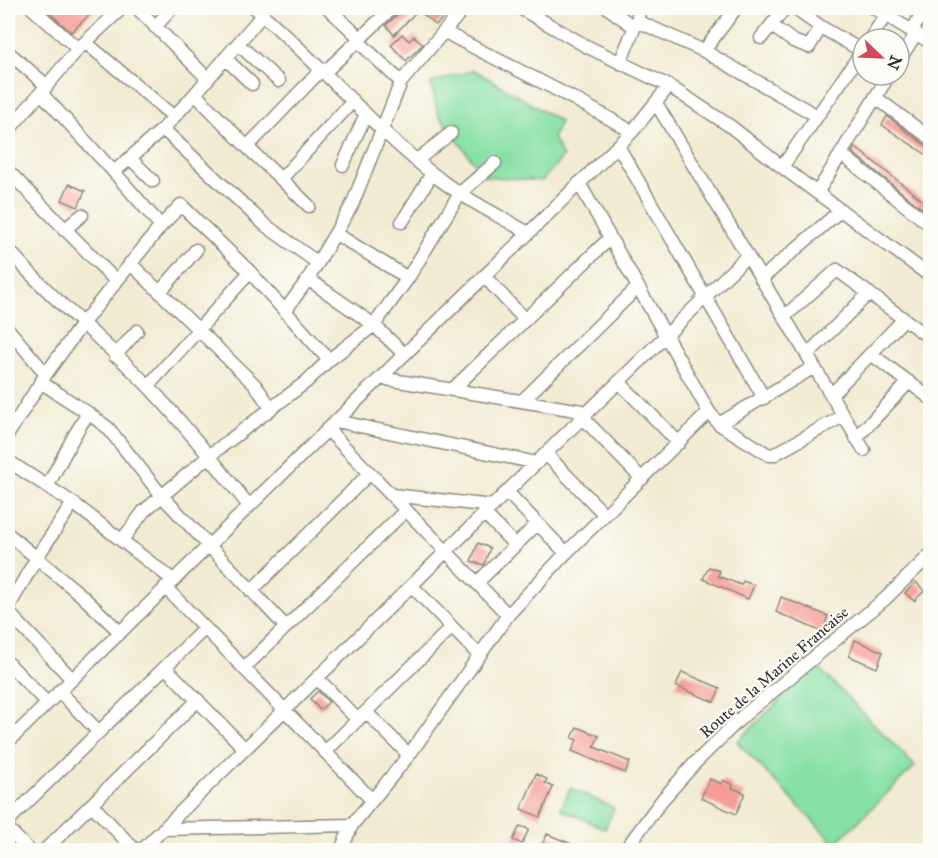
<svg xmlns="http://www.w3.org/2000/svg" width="938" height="858" font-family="'IM FELL Great Primer',serif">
<rect width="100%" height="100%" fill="#fdfcf7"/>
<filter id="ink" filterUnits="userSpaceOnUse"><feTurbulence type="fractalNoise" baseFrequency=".0167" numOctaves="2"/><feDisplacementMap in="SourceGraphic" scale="12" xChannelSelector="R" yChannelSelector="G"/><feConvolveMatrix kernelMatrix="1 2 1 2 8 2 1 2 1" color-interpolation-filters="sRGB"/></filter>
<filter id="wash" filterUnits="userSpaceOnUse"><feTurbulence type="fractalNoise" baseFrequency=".008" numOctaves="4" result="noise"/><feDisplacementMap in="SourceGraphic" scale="24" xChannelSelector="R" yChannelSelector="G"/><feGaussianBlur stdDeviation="1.35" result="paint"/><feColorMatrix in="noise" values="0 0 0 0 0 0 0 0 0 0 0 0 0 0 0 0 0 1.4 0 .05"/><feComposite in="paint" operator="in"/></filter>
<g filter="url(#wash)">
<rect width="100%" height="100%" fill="#f2ebd3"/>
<!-- green -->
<path fill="#87e0a5" stroke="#598668" stroke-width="1.5" d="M474,70L560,121L553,138L563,157L542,181L484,176L438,114L431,83Z
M816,665L915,766L835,844L737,742Z
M570,788L614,808L605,829L561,809Z"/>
<g id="blocks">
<!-- building -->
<path fill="#f69c96" d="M44,8H97L71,32Z
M400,8H431L443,18L436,25L418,10L394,35L386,25L398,14Z
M402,34L409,41L414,36L423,44L406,61L391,45Z
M887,116L925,145L930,146V157L882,125Z
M855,147L930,206V215L852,152Z
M69,184L85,191L78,207L62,200Z
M478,543L490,548L484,565L471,561Z
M709,567L720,571L718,576L741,585L743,581L754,585L748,599L703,579Z
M916,582L924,591L914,601L905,593Z
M781,597L828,616L822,632L776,612Z
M855,640L883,652L877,668L849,656Z
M682,672L720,688L714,702L676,686Z
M318,691L329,702L320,710L310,699Z
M577,727L599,736L594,747L630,762L625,773L572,751L577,740L572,738Z
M536,774L547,779L545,783L553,787L540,817L521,809Z
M710,779L722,784L723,780L733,785L732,788L745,793L736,814L701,798Z
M520,826L529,829L522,844L513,840Z
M547,834L586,850H548L541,848Z"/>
</g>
</g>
<g filter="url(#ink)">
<use href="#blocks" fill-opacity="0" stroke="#8e8b7f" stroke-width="1.5"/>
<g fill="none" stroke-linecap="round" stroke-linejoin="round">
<!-- minor casing -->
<g stroke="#8e8b7f" stroke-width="15">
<path id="minor" d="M32,8L78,49
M137,8L208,79
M255,8C320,63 374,130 442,181C468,201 500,216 528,233
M328,8L360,38
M520,8L586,46L669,86L730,126L782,167L930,276
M608,8L634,27
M794,8L821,27L862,51
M874,8L930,42
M637,21L704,51L817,116
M772,26L793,41L809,47L821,27
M155,27L172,8
M912,31L925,8
M445,32C507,66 571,94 632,132
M761,38L785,8
M870,39L886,15
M358,41L401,82
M85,42L174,117
M238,44L279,81
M704,51L736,8
M8,52L47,86
M225,58L252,84
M899,60L916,34
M620,63L637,21L640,8
M325,72L392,8
M41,93L114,172L161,226
M195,94L247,147L281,179L353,101
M875,97L930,138
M656,103L864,450
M163,129L265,225L318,263
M8,131L78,49L122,8
M618,146L764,398
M247,147L322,69
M841,154L930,225
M130,158L153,181
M417,160L451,133
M343,165L366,114
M782,167L863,50
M8,171L116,281
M114,172L163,129L195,94L263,14
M281,179L309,206
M579,183L709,412L719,424L769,455L775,454L843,416
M817,193L889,75
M402,222L432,174
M64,230L82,215
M336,234L408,278
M8,249C51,299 103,339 149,387C184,424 217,465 249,506
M130,263L255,385L271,408
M484,276L525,320
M308,279L374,325L404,354
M761,279L841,210
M160,292L196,250
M285,311L308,279L352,205L401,82L464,8
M784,317L837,270L930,338
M8,329L46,374
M871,354L930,398
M807,355L869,293
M115,356L137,331
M380,378L588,412
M619,382L679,443
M42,383L88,413L108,428L162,496L286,627
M148,386L250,272
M453,389L610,238
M831,395L904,319
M523,400L637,288
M583,418L642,479
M336,421L537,463
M719,424L814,367
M327,429L508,615
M8,434L46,374L82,324L161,226L181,205L250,272L329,360
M856,438L909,382
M546,454L605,515
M8,461L73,503L173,580
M47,487L74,436L88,413
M507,492L566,553
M392,495L493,506
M485,514L515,545
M8,534L81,595L120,632
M122,540L144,511L209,456L306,382L329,360L374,325L408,278L460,193L495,163
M477,583L537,524
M412,586L479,655
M165,587L372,800
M251,591L370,473
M8,608L37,557L73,503
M8,612L72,679
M8,663L47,703
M165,667L245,749
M244,668L406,510
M317,678L358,720
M59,691L99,732
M366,712L409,755
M8,742L632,132L669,86
M325,752L452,627
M92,805L135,850
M8,821L205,628
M8,829L29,850
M163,829L352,825
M45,850L198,700
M142,850L747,256
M341,850L352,825L409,755L508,615L566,553L709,412
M625,850L662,800L695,763L743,716L885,599L930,555"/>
</g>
<!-- minor -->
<use href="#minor" stroke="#fff" stroke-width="12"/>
</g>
</g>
<g text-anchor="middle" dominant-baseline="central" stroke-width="4.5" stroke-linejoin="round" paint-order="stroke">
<!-- street labels -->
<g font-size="16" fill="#2b2b2b" stroke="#fdfcf7">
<text transform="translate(774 672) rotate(-41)">Route de la Marine Francaise</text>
</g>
</g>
<!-- margin -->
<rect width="938" height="858" fill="none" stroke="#fdfcf7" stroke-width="30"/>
<!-- north arrow -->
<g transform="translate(881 57) rotate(113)"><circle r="28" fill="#fdfcf7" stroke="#a9a8a5" stroke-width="1.5"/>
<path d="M0-4.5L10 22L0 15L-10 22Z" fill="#d1495b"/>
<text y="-9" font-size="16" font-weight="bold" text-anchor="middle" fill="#2b2b2b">N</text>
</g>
</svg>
